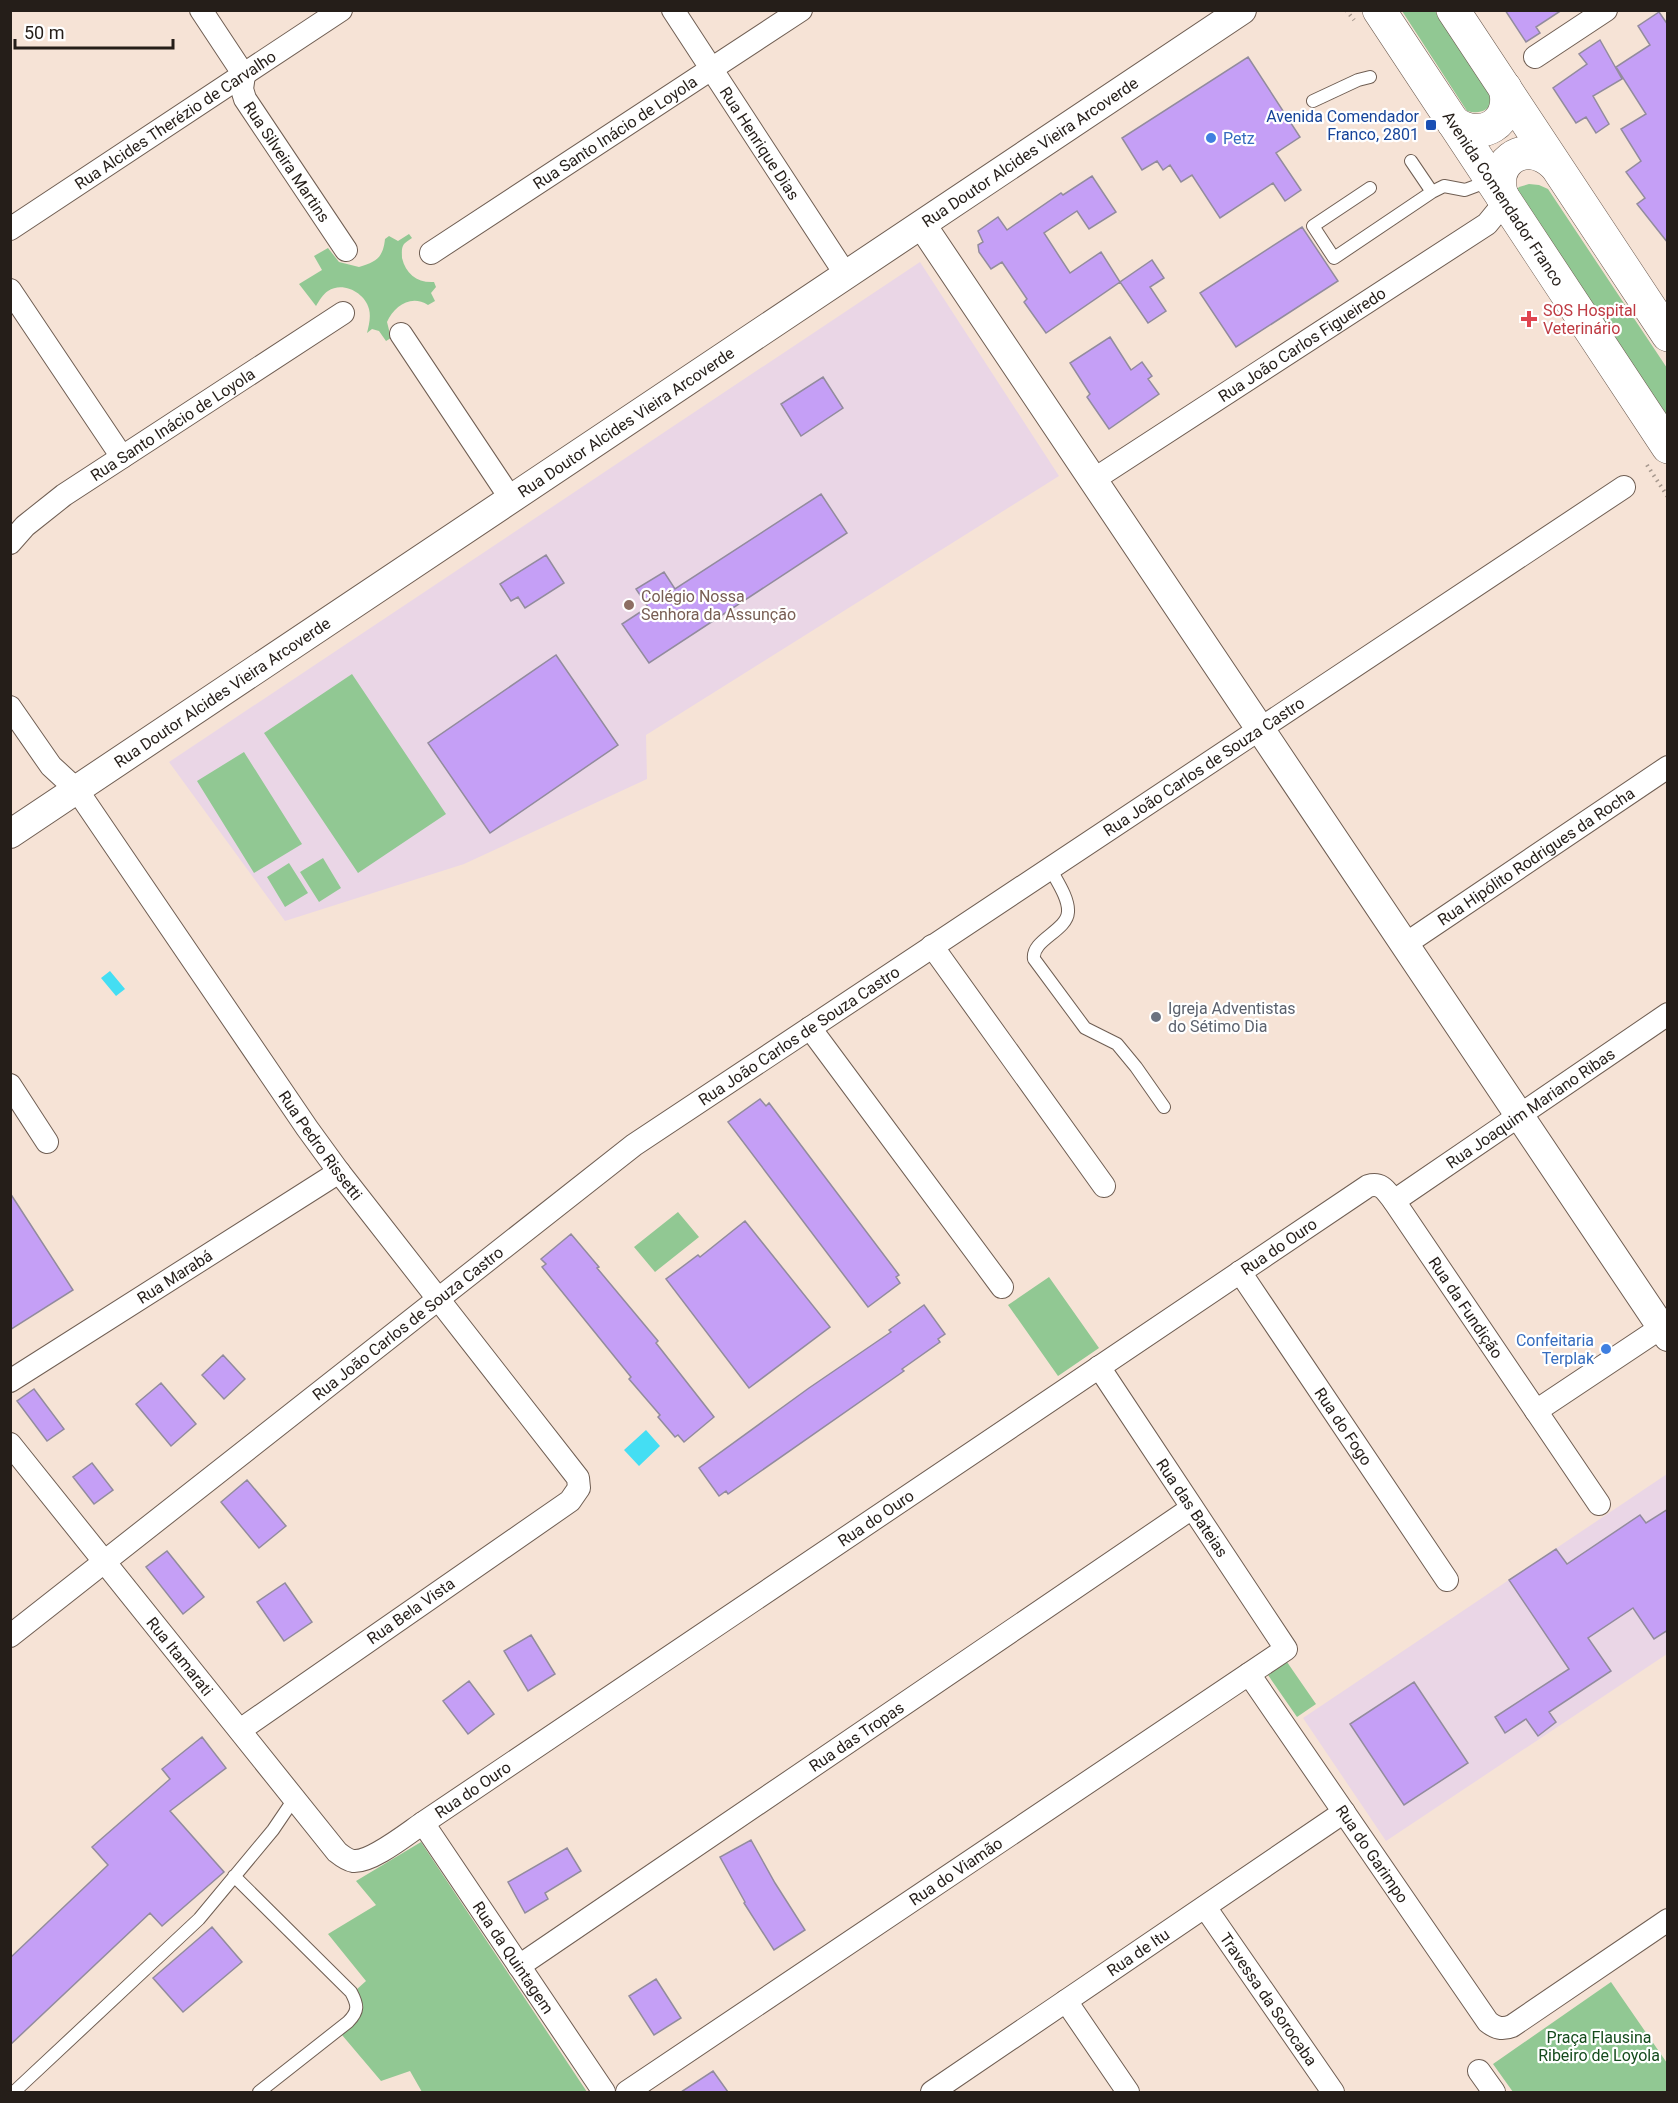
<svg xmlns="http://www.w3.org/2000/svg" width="1678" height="2103" font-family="Roboto,sans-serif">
<rect width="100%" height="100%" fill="#f6e3d6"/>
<!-- education -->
<path fill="#ead6e6" d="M920,262L1059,476L646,735L647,779L464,864L285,921L169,762Z
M1667,1474V1654L1386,1841L1303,1718Z"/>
<!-- green -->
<path fill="#91c893" d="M1402,11H1435L1494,100C1487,112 1479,114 1467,111Z
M1529,184L1539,185L1548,189L1667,368V427L1512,195L1519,187Z
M409,234L412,238C409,240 406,242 404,244C401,248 402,254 402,258C406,274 417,283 434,282L436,287L431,293L435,301L428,305C411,294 394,306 387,322L391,338L386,341L379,331L372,329L367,333C369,325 371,317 369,309C365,293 343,281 328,291C323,294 319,301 316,306L299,284L322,270L314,256L328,248L339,262L359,267C376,262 383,258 385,239L389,236L398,241Z
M352,674L446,814L358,873L264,733Z
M244,752L302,844L254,873L197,781Z
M323,858L341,888L319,902L300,872Z
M289,863L308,893L285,907L267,877Z
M678,1212L699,1237L655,1272L634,1247Z
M1049,1277L1099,1348L1058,1376L1008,1305Z
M1287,1662L1316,1704L1297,1717L1268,1675Z
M421,1842L587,2092H422L410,2071L381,2081L342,2035L361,2011L356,1990L366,1981L328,1934L376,1905L356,1881Z
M1611,1982L1667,2063V2092H1513L1493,2064Z"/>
<!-- water -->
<path fill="#44def3" d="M110,971L125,989L116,996L101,978Z
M646,1430L660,1446L639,1466L624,1450Z"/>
<!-- building -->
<path fill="#c59ff6" stroke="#928b9d" stroke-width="1.5" d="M1505,10H1562L1536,27L1540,33L1526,42Z
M1659,12L1668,25V243L1637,204L1645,198L1626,172L1641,161L1621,129L1646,114L1616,67L1650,45L1638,26Z
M1600,40L1622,79L1593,96L1609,124L1596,133L1586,117L1576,123L1553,88L1587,64L1579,54Z
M1248,57L1300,137L1276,153L1301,190L1285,201L1273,183L1220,218L1192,175L1181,182L1170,165L1163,170L1157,161L1142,170L1122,138Z
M1092,176L1116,212L1089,229L1077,211L1044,233L1070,273L1101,252L1120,282L1046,333L1024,302L1027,299L1002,262L991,269L979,252L978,245L983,242L978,231L998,217L1007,230L1061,193L1063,195Z
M1302,227L1338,281L1236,347L1200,293Z
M1152,260L1164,278L1150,287L1166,311L1148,323L1120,282Z
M1110,337L1131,370L1142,362L1152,376L1148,379L1159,394L1109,429L1087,397L1090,394L1070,363Z
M823,377L843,408L801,436L781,404Z
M821,494L847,533L649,663L622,624L648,607L636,589L664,572L675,589Z
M546,555L564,583L525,608L518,597L511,601L500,584Z
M556,655L618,745L490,833L428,743Z
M760,1099L766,1106L769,1103L899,1275L896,1277L900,1283L868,1307L728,1122Z
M10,1193L73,1290L10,1330Z
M745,1221L830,1327L749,1388L666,1279L698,1255L700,1257Z
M571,1234L599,1267L597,1268L658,1341L656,1343L714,1417L684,1442L678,1435L675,1437L658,1417L660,1415L629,1379L631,1377L542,1267L546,1264L541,1259Z
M924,1305L945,1334L938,1339L940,1342L902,1369L904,1371L728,1494L726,1491L719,1496L699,1468L809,1388L891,1332L889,1330Z
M223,1355L245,1379L224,1399L202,1375Z
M161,1383L196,1424L171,1446L136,1404Z
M34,1389L64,1429L47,1441L17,1401Z
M92,1463L113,1490L94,1504L73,1477Z
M247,1480L286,1526L259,1548L221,1502Z
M1668,1509V1630L1654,1639L1633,1608L1588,1638L1611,1671L1549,1712L1556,1722L1538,1736L1526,1719L1505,1733L1495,1717L1569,1669L1509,1580L1556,1549L1567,1564L1640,1515L1646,1523Z
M167,1551L204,1597L183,1614L146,1567Z
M285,1583L312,1622L284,1641L257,1602Z
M531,1635L555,1674L528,1691L504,1651Z
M469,1681L494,1714L468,1734L443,1701Z
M1414,1682L1468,1763L1404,1805L1350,1724Z
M202,1737L226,1768L170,1811L224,1872L162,1926L150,1913L10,2045V1958L108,1865L92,1847L170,1779L162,1769Z
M751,1840L775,1883L805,1930L774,1950L744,1903L745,1902L720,1857Z
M567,1848L581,1871L545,1893L548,1899L525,1913L508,1882Z
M212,1927L242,1962L183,2012L153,1978Z
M656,1979L681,2018L654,2035L629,1996Z
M713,2071L728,2092H681Z"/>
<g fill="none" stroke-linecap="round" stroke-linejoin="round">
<!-- service casing -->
<g stroke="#6f5e53" stroke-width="14">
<path id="service" d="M1313,101L1358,80L1370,77
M1411,161L1432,192L1444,186L1465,190L1489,181
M1370,188L1313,226L1334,258L1432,192
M1050,868C1056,880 1069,898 1068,912C1067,931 1031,940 1034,959L1085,1028L1117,1044L1136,1067L1164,1107
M234,1876L351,1992C358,2005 359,2011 348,2022L259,2092
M14,2092L199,1919L273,1830L294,1799"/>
</g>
<!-- minor casing -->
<g stroke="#6f5e53" stroke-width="24">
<g id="minor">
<path id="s1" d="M201,10L244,75L242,89L245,99L346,250"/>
<path id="s2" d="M673,10L846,275"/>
<path d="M1535,57L1606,10"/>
<path id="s3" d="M10,229L341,10"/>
<path id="s4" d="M431,253L801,10"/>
<path d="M10,290L122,457"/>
<path d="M401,334L511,499"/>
<path id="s5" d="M1093,480L1487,224L1505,202"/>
<path id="s6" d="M10,543L25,526L64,495L343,313"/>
<path id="s7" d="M10,707L51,766L77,790L307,1128L339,1172L578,1478L579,1488L570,1501L240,1730"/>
<path id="s8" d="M1404,945L1668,767"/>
<path d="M932,946L1104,1186"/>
<path d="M810,1028L1002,1287"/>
<path d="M10,1085L47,1142"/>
<path id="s9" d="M1394,1201L1668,1014"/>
<path id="s10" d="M1240,1272L1447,1580"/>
<path id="s11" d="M10,1381L339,1172"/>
<path d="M1536,1411L1668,1323"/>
<path id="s12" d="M10,1444L337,1852C342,1856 347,1860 353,1861C371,1863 408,1833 423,1823L1368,1186C1382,1182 1386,1191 1394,1201L1599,1504"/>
<path id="s13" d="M10,1636L634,1145L1624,487"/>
<path id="s14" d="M1249,1674L1488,2022C1496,2028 1502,2030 1512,2026L1668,1920"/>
<path id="s15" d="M423,1823L604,2092"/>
<path id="s16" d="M1205,1907L1333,2092"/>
<path id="s17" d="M519,1966L1192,1508"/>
<path d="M1066,2001L1128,2092"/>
<path d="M1479,2071L1494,2092"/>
<path id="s18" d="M627,2092L1286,1649L1099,1367"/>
<path id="s19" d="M932,2092L1344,1812"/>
</g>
</g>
<!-- tertiary casing -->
<g stroke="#6f5e53" stroke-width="30">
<g id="tertiary">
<path d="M922,225L1668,1337"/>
<path id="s20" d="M10,834L1242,10"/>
</g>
</g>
<!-- trunk casing -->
<g stroke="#6f5e53" stroke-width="34">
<g id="trunk">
<path id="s21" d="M1379,10L1668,447"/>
<path d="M1453,10L1668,335"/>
<path d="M1453,122C1481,143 1514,123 1505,88"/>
<path d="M1505,202C1485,165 1524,136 1554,164"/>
</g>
</g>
<!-- path -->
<path stroke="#a5978d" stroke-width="4" stroke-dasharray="1.5 4.5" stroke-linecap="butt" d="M1346,10L1354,20
M1647,465L1668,497"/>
<!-- service -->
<use href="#service" stroke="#fff" stroke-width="12"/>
<!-- minor -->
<use href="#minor" stroke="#fff" stroke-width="22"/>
<!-- tertiary -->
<use href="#tertiary" stroke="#fff" stroke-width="28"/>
<!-- trunk -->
<use href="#trunk" stroke="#fff" stroke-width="33"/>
</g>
<!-- markers -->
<rect fill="#1a4fb4" stroke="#fff" stroke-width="2" x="1425" y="119" width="12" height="12" rx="3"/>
<g fill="#3f7fe0" stroke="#fff" stroke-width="2">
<circle cx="1211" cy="138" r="6"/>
<circle cx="1606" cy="1349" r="6"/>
</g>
<path fill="#e0444e" stroke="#fff" stroke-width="2" d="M1526 310h6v6h6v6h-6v6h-6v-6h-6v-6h6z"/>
<circle fill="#8d6e63" stroke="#fff" stroke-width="2" cx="629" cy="605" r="6"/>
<circle fill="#6b7280" stroke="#fff" stroke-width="2" cx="1156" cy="1017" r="6"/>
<g text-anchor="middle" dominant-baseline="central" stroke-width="4.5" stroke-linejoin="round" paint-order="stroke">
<!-- transit labels -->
<g font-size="16" fill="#164399" stroke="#fff" text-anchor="end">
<text x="1419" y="116">Avenida Comendador<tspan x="1419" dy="18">Franco, 2801</tspan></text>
</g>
<!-- street labels -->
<g font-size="16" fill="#251e19" stroke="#fff">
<text stroke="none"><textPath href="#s3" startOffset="198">Rua Alcides Therézio de Carvalho</textPath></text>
<text stroke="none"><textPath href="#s4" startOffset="220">Rua Santo Inácio de Loyola</textPath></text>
<text stroke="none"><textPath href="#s2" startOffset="159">Rua Henrique Dias</textPath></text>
<text stroke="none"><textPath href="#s20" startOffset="1227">Rua Doutor Alcides Vieira Arcoverde</textPath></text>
<text stroke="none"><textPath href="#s1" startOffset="178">Rua Silveira Martins</textPath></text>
<text stroke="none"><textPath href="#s21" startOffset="226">Avenida Comendador Franco</textPath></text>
<text stroke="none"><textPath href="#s5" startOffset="249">Rua João Carlos Figueiredo</textPath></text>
<text stroke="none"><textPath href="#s20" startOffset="741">Rua Doutor Alcides Vieira Arcoverde</textPath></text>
<text stroke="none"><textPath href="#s6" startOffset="202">Rua Santo Inácio de Loyola</textPath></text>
<text stroke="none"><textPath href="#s20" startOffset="255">Rua Doutor Alcides Vieira Arcoverde</textPath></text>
<text stroke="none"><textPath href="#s13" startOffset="1478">Rua João Carlos de Souza Castro</textPath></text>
<text stroke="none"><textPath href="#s8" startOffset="159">Rua Hipólito Rodrigues da Rocha</textPath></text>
<text stroke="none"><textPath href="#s13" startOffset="992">Rua João Carlos de Souza Castro</textPath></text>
<text stroke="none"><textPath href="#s9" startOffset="165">Rua Joaquim Mariano Ribas</textPath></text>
<text stroke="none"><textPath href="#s7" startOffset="538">Rua Pedro Rissetti</textPath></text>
<text stroke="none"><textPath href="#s12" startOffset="1654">Rua do Ouro</textPath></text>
<text stroke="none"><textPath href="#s11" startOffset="195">Rua Marabá</textPath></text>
<text stroke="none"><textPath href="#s12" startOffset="1923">Rua da Fundição</textPath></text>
<text stroke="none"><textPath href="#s13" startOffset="506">Rua João Carlos de Souza Castro</textPath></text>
<text stroke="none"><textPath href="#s10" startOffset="186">Rua do Fogo</textPath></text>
<text transform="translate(1192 1508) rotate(56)">Rua das Bateias</text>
<text stroke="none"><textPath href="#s12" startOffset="1168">Rua do Ouro</textPath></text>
<text transform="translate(411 1611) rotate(-35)">Rua Bela Vista</text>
<text stroke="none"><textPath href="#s12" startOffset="272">Rua Itamarati</textPath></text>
<text stroke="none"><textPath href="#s17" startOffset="408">Rua das Tropas</textPath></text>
<text stroke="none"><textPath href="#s12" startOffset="682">Rua do Ouro</textPath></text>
<text stroke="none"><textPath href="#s14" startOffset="218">Rua do Garimpo</textPath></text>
<text stroke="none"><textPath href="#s18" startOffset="396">Rua do Viamão</textPath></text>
<text stroke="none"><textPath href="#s19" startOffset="249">Rua de Itu</textPath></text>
<text stroke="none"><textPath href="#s15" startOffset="162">Rua da Quintagem</textPath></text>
<text stroke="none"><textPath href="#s16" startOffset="112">Travessa da Sorocaba</textPath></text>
</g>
<!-- shop labels -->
<g font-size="16" fill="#366cbe" stroke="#fff" text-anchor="start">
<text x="1223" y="138">Petz</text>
<text x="1594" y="1340" text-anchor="end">Confeitaria<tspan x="1594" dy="18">Terplak</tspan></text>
</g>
<!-- health labels -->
<g font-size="16" fill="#be3a42" stroke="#fff" text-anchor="start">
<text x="1543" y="310">SOS Hospital<tspan x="1543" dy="18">Veterinário</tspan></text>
</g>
<!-- education labels -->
<g font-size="16" fill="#785e54" stroke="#fff" text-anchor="start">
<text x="641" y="596">Colégio Nossa<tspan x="641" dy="18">Senhora da Assunção</tspan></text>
</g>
<!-- worship labels -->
<g font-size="16" fill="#5b616d" stroke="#fff" text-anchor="start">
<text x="1168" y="1008">Igreja Adventistas<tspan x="1168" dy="18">do Sétimo Dia</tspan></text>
</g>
<!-- park labels -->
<g font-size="16" fill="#154b1c" stroke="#fff">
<text x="1599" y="2037">Praça Flausina<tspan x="1599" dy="18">Ribeiro de Loyola</tspan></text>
</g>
</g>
<!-- border -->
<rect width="1678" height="2103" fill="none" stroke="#251e19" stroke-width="24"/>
<!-- scale -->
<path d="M15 39v9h158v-9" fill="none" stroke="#251e19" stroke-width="3"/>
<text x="24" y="39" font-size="18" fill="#251e19" stroke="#ffffff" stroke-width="4.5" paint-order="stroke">50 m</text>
</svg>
